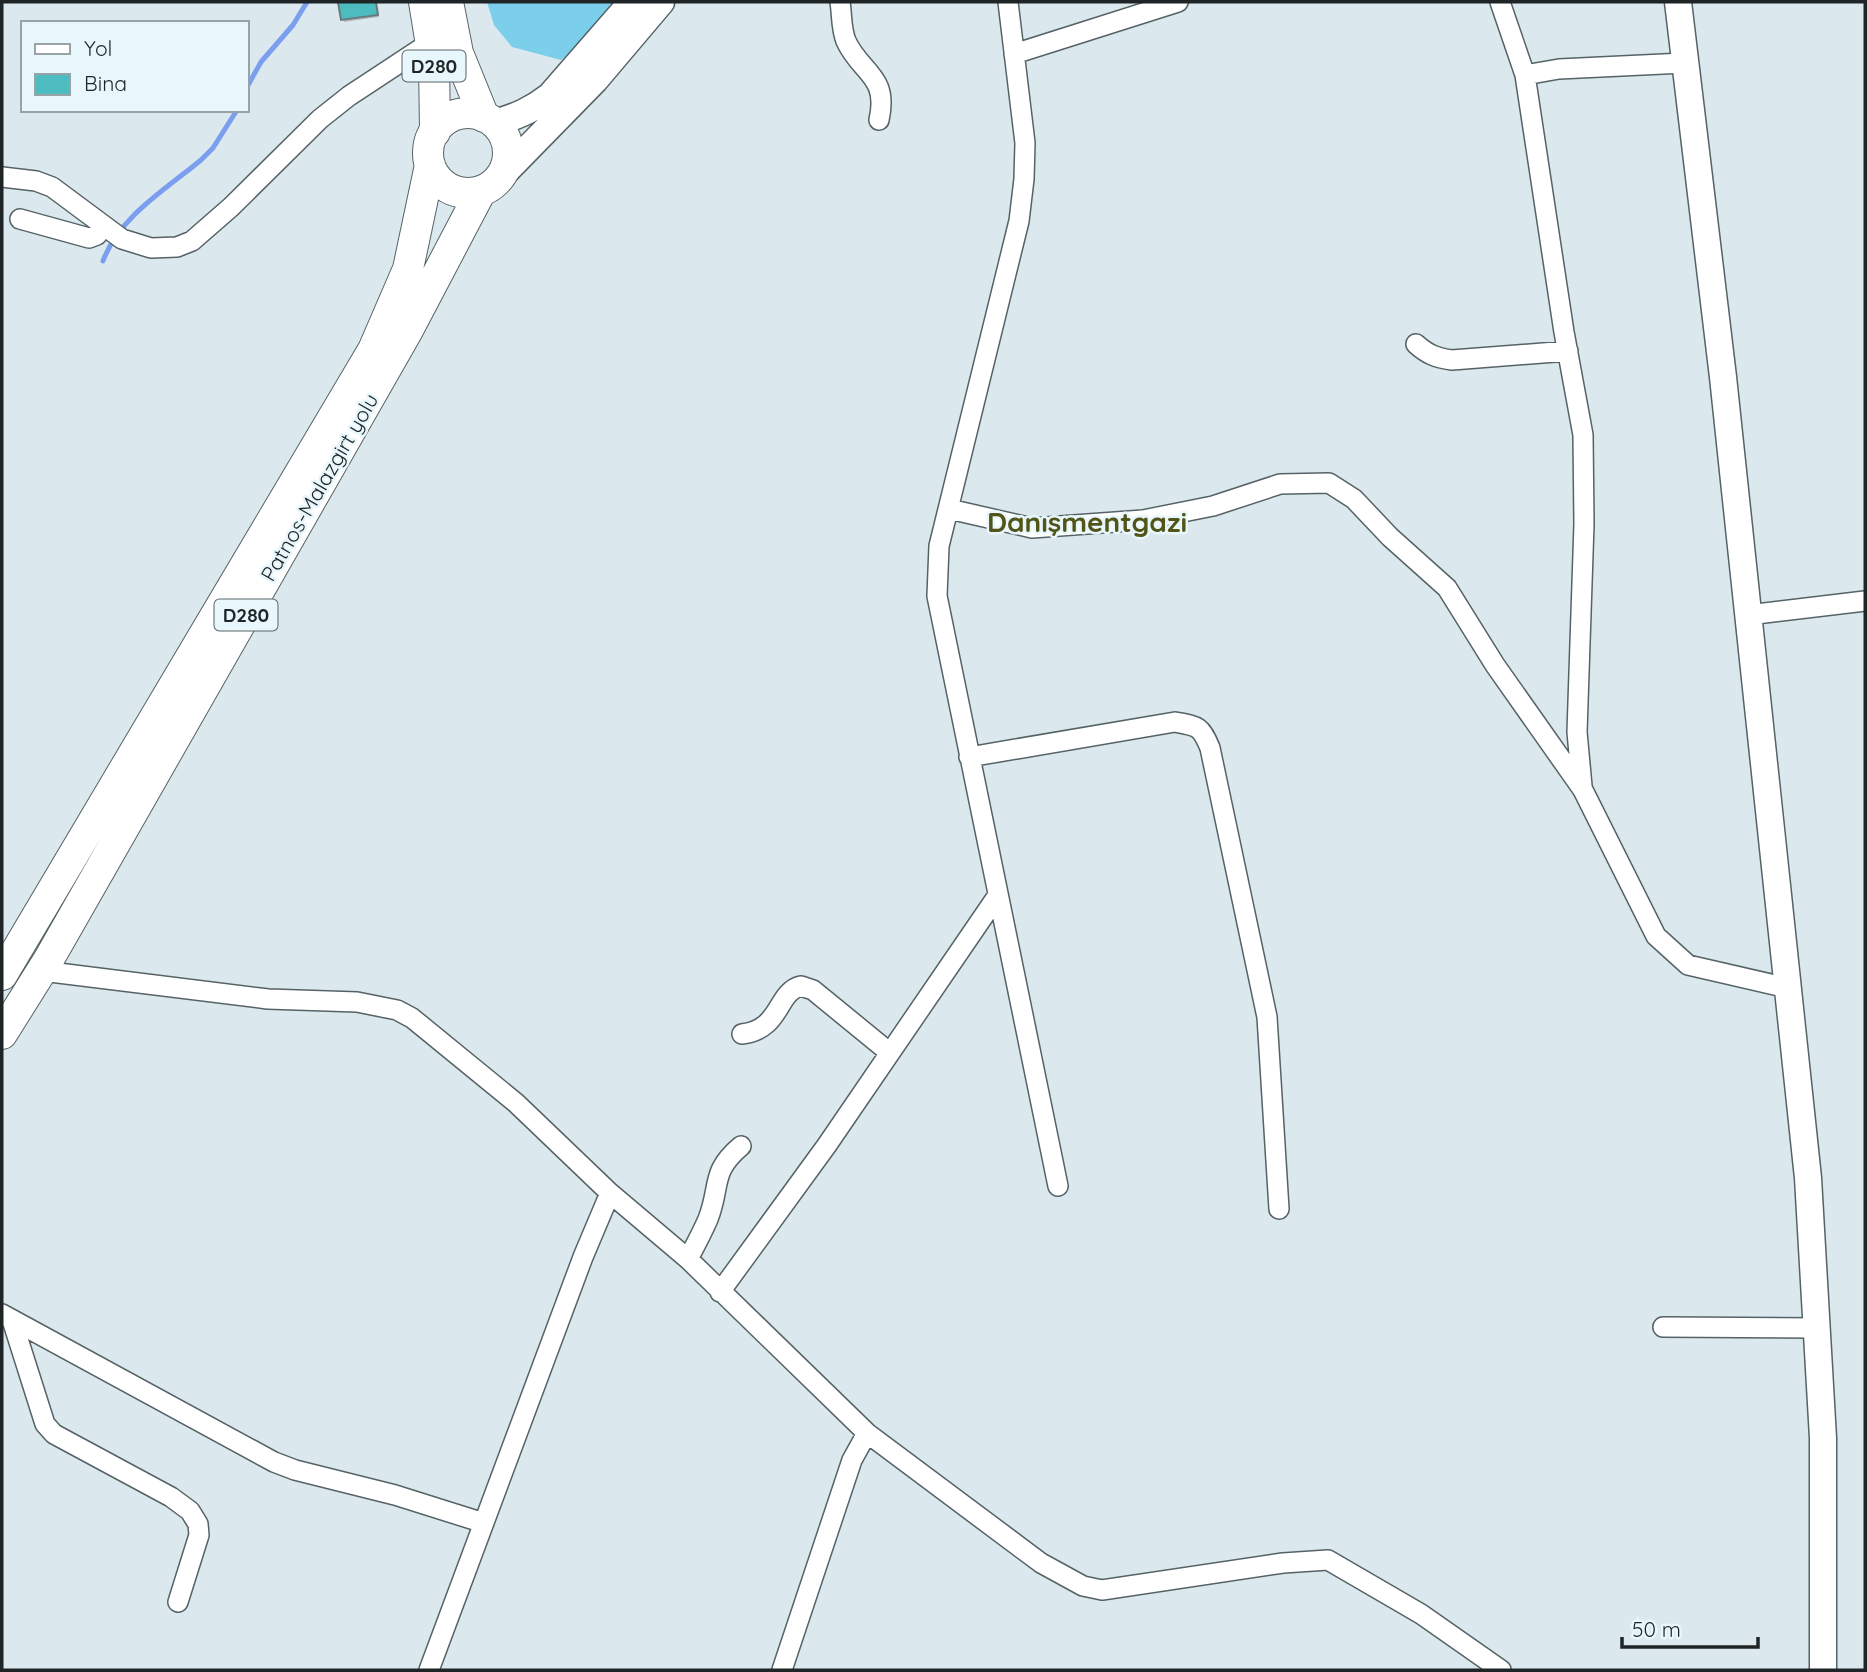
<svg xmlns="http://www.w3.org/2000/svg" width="1867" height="1672" font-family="Quicksand,sans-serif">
<rect width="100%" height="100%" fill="#dbe9ef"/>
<!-- green -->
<path fill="#7ccfeb" d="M487,2H621L600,28L561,60L512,47L494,25Z"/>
<!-- shadow -->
<path fill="#0003" d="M340,2H376L379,17L344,22Z"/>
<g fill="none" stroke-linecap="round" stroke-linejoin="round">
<!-- stream -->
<path stroke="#7b9eef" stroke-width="5" d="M247,87L261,62L293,25L307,2
M103,261C119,217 166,189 201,160L213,148L237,110"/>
</g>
<!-- building -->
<path fill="#4cbcc1" stroke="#6b797a" stroke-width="2" d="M338,2H376L378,15L341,20Z"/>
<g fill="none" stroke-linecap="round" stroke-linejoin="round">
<!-- street casing -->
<g stroke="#556266" stroke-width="22">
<path id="street" d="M840,2C842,14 841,29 846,41C861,74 889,75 879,120
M1008,2L1025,143L1024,179L1019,221L939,546L937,596L1058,1186
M1500,2L1525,75L1564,332L1583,435L1584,524L1577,732L1582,786
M1014,54L1178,2
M1525,75L1559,69L1684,63
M2,177L36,181L52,187L122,239L151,248L177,247L192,241L231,207L320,119L349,96L431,42
M20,219L89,238L97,235L103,226
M1416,344C1427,354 1436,358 1452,360L1568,351
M949,509L1032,528L1143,520L1213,506L1280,484L1329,483L1354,499L1390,537L1447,588L1495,665L1583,790L1656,936L1688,965L1788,988
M1748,615L1865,601
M969,757L1175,722C1198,726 1201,726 1210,748L1267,1017L1279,1209
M42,971L268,999L357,1002L397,1010L412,1018L516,1103L610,1193L688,1259L867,1433L1041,1563L1083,1586L1102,1590L1283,1563L1328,1560L1421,1614L1501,1670
M742,1034C782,1029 776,992 801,986L813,990L890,1053
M688,1259C695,1246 702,1233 708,1219C721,1186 710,1172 741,1146
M720,1292L827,1145L998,895
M2,1314L274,1462L295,1470L395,1495L484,1523
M12,1320L45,1424L54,1434L171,1497L190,1511L198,1524L199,1535L178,1602
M1663,1327L1816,1328
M429,1670L583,1257L610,1193
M782,1670L852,1460L867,1433"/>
</g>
<!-- secondary casing -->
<g stroke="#556266" stroke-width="29">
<path id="secondary" d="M1678,2L1723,377L1808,1178L1823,1438V1670
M494,123C516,117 532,110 550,96L632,2
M503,174L595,80L661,2"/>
</g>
<!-- primary casing -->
<g stroke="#556266" stroke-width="32">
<path id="primary" d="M424,2L434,63L435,132
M448,2L458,53L484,117
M428 153a40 40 0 1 1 80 0a40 40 0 1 1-80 0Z
M2,975L373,350L408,269L430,165
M2,1034L49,959L408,330L481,191"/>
</g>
<!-- street -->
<use href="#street" stroke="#fff" stroke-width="19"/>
<!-- secondary -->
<use href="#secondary" stroke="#fff" stroke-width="26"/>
<!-- primary -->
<use href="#primary" stroke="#fff" stroke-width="30"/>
</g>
<g text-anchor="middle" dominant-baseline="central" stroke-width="5" stroke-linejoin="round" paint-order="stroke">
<!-- shield labels -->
<g fill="#e8f7fc" stroke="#5b6467" stroke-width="2">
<rect x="402.5" y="50.5" width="63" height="31" rx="5"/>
<rect x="214.5" y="599.5" width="63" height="31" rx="5"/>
</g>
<g font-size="19" font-weight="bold" fill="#1f2527">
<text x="434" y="66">D280</text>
<text x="246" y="615">D280</text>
</g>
<!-- street labels -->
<g font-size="21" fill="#1f2527" stroke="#e8f7fc">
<text transform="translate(319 487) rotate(-60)">Patnos-Malazgirt yolu</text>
</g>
<!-- district labels -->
<g font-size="28" font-weight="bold" fill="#525418" stroke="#e8f7fc">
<text x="1087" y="521">Danışmentgazi</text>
</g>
</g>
<!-- border -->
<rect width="1867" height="1672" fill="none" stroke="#1f2527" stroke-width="7"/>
<!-- legend -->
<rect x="21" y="21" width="228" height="91" fill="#e8f7fc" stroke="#98a3a7" stroke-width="2"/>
<rect x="35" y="44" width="35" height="10" fill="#ffffff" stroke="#98a3a7" stroke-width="2"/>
<text x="84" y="56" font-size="21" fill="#1f2527">Yol</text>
<rect x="35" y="74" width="35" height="21" fill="#4cbcc1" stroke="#98a3a7" stroke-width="2"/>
<text x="84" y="91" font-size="21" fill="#1f2527">Bina</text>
<!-- scale -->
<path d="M1622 1637v10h136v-10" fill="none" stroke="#1f2527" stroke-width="3.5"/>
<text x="1632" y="1637" font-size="21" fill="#1f2527" stroke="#e8f7fc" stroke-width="5" paint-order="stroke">50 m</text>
</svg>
